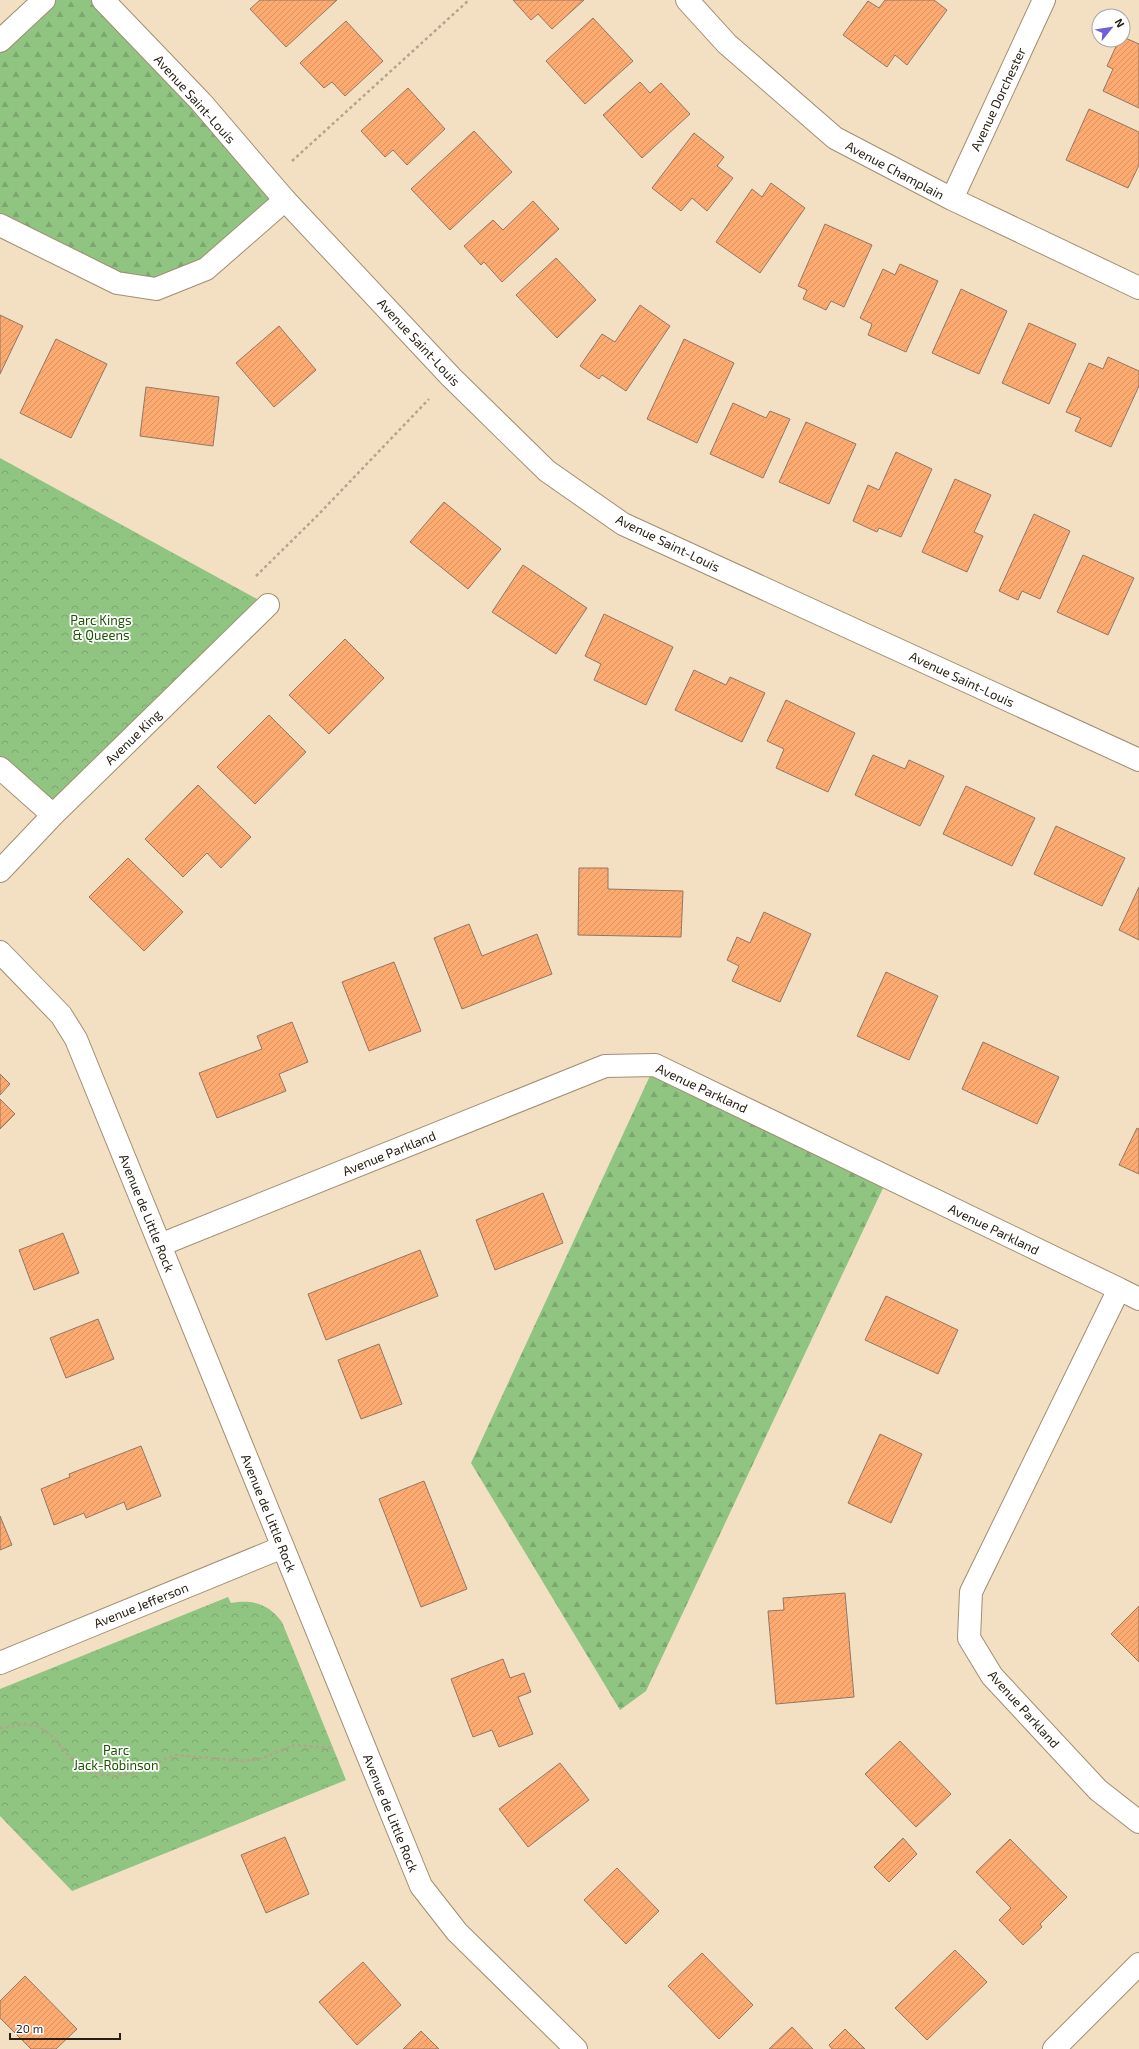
<svg xmlns="http://www.w3.org/2000/svg" width="1139" height="2049" font-family="'Exo 2',sans-serif">
<defs>
<pattern id="forest-firs" width="22" height="20" patternUnits="userSpaceOnUse"><rect width="22" height="20" fill="#90c481"/><path d="M5 1l3.5 6h-7zM16 11l3.5 6h-7z" fill="#7ca86f"/></pattern>
<pattern id="park-crowns" width="20" height="18" patternUnits="userSpaceOnUse"><rect width="20" height="18" fill="#90c481"/><path d="M2 6a3 3 0 1 1 6 0M12 15a3 3 0 1 1 6 0" fill="none" stroke="#7ca86f"/></pattern>
<pattern id="building-hatch" width="6" height="6" patternUnits="userSpaceOnUse"><rect width="6" height="6" fill="#fdaa71"/><path d="M-1 1l2-2M0 6l6-6M5 7l2-2" fill="none" stroke="#d99261"/></pattern>
</defs>
<rect width="100%" height="100%" fill="#f3e0c3"/>
<!-- forest -->
<path fill="url(#forest-firs)" d="M44,0H102L285,200L206,269L156,289L0,225V41Z
M655,1065L884,1186L646,1691L620,1710L471,1463Z"/>
<!-- park -->
<path fill="url(#park-crowns)" d="M0,458L268,605L53,815L0,768Z
M228,1597L231,1603C253,1599 269,1604 282,1622L346,1780L72,1891L0,1816V1689Z"/>
<!-- building -->
<path fill="url(#building-hatch)" stroke="#927764" d="M260,0H337L286,47L250,9Z
M513,0H584L552,29L538,14L531,20Z
M885,0H934L947,10L907,65L895,55L887,67L843,35L868,1L879,8Z
M593,18L633,61L585,104L546,61Z
M346,21L383,61L345,96L332,82L324,88L300,63Z
M1123,37L1139,44V108L1103,91L1113,69L1107,66L1119,40H1123Z
M640,82L650,93L661,83L690,114L642,158L603,115Z
M408,88L445,129L407,165L393,150L385,157L361,131Z
M1089,109L1139,132V165L1128,188L1066,160Z
M474,131L512,172L450,230L411,189Z
M694,133L724,157L717,166L733,178L707,211L692,198L681,211L652,188Z
M771,183L805,208L760,273L716,242L752,189L762,197Z
M533,201L559,229L502,282L484,262L481,265L464,246L493,220L503,230Z
M825,224L872,245L844,307L831,301L826,310L803,299L807,290L798,286Z
M556,258L596,300L557,338L516,295Z
M900,264L938,281L906,352L868,335L872,324L860,318L883,269L895,275Z
M961,289L1007,311L979,374L932,353Z
M640,305L670,326L626,391L602,375L599,379L580,366L602,334L615,342Z
M0,315L23,326L0,374Z
M1029,323L1076,344L1049,404L1002,383Z
M279,326L316,370L274,407L236,363Z
M56,339L107,364L71,438L20,413Z
M684,339L734,363L697,443L647,419Z
M1108,357L1139,371V386L1111,447L1075,431L1081,418L1066,412L1089,363L1103,369Z
M146,387L219,397L213,446L140,436Z
M733,403L766,418L770,411L790,419L763,478L710,454Z
M806,422L856,444L829,504L779,482Z
M896,452L932,469L901,537L879,528L877,532L853,521L868,485L879,490Z
M955,479L991,495L974,532L983,536L967,572L922,552Z
M444,502L501,549L468,589L410,542Z
M1034,514L1070,531L1040,599L1022,591L1018,600L999,591Z
M1083,555L1134,578L1108,635L1057,612Z
M523,565L587,608L556,654L492,612Z
M604,614L673,647L646,705L594,680L601,664L585,656Z
M345,639L384,678L329,734L289,695Z
M694,670L726,685L730,677L765,693L742,742L675,710Z
M786,700L855,733L828,792L776,768L784,749L767,741Z
M269,715L306,752L255,804L217,767Z
M873,755L905,769L909,760L944,776L920,826L855,795Z
M198,785L251,837L221,868L207,853L183,877L145,839Z
M966,786L1035,818L1012,866L943,834Z
M1056,826L1125,858L1102,906L1034,874Z
M128,858L183,912L144,951L89,897Z
M579,868H608V889L683,891L681,937L578,935Z
M1139,887V940L1119,930Z
M764,912L811,934L780,1002L732,981L739,966L727,960L737,937L750,943Z
M469,924L482,956L537,934L552,974L462,1009L434,938Z
M394,962L421,1031L369,1051L342,982Z
M886,972L938,996L909,1060L857,1036Z
M292,1022L308,1062L279,1074L286,1091L217,1118L199,1073L262,1049L257,1036Z
M983,1042L1059,1077L1037,1124L962,1089Z
M0,1074L10,1084L0,1095Z
M0,1099L15,1114L0,1129Z
M1137,1128L1139,1129V1174L1119,1165Z
M543,1193L563,1243L495,1270L476,1220Z
M63,1233L79,1273L34,1290L19,1250Z
M420,1250L438,1296L326,1340L308,1294Z
M886,1296L958,1330L938,1374L865,1340Z
M98,1319L114,1359L66,1378L50,1338Z
M379,1344L402,1404L361,1419L338,1360Z
M880,1434L922,1454L891,1523L848,1503Z
M141,1446L161,1496L127,1510L124,1502L86,1518L84,1513L54,1525L41,1489L70,1477L69,1474Z
M424,1481L467,1589L421,1607L379,1499Z
M0,1516L12,1545L0,1550Z
M845,1593L854,1697L776,1704L768,1611L784,1610L783,1598Z
M1139,1606V1662L1111,1634Z
M503,1659L510,1678L524,1673L531,1692L518,1697L533,1734L499,1747L492,1730L473,1737L451,1679Z
M900,1741L951,1794L916,1827L865,1774Z
M560,1763L589,1800L528,1847L499,1809Z
M285,1837L309,1894L266,1913L241,1855Z
M903,1838L917,1854L889,1882L874,1867Z
M1010,1839L1067,1897L1040,1924L1042,1927L1023,1945L999,1920L1011,1908L976,1872Z
M617,1868L659,1911L626,1944L584,1900Z
M955,1950L987,1982L927,2040L895,2008Z
M702,1953L753,2005L719,2039L668,1986Z
M363,1962L401,2005L357,2045L319,2002Z
M25,1976L77,2029L56,2049H31L0,2018V2001Z
M792,2027L813,2049H769Z
M845,2029L865,2049H832L829,2045Z
M421,2031L439,2049H403Z"/>
<g fill="none" stroke-linecap="round" stroke-linejoin="round">
<!-- minor casing -->
<g stroke="#a08e73" stroke-width="24">
<path id="minor" d="M687,0L727,44L835,138L952,199L1139,288
M0,41L44,0
M952,199L1044,0
M0,225L117,283L156,289L206,269L285,200
M0,768L53,815
M0,871L53,815L268,605
M0,952L61,1015L76,1039L421,1886L457,1932L576,2049
M160,1245L605,1066L655,1065L1119,1289
M1139,1299L1119,1289L971,1592L969,1638L992,1676L1098,1790L1139,1822
M0,1663L283,1547
M1054,2049L1139,1964"/>
</g>
<!-- tertiary casing -->
<g stroke="#a08e73" stroke-width="24">
<path id="tertiary" d="M103,0L201,102L285,200L451,377L547,471L623,524L1139,760"/>
</g>
<!-- path -->
<path stroke="#b4a48d" stroke-width="2.5" stroke-dasharray="3 3" stroke-linecap="butt" d="M292,161L469,0
M256,576L316,517L429,399
M0,1728L25,1724L38,1726L50,1734L76,1764L93,1773L113,1776L134,1773L175,1755L244,1761L263,1758L294,1745L333,1748"/>
<!-- minor -->
<use href="#minor" stroke="#fff" stroke-width="22"/>
<!-- tertiary -->
<use href="#tertiary" stroke="#fff" stroke-width="22"/>
</g>
<g text-anchor="middle" dominant-baseline="central" stroke-width="3.5" stroke-linejoin="round" paint-order="stroke">
<!-- street labels -->
<g font-size="13" fill="#272015" stroke="#fff">
<text transform="translate(195 99) rotate(48)">Avenue Saint-Louis</text>
<text transform="translate(998 99) rotate(-65)">Avenue Dorchester</text>
<text transform="translate(895 170) rotate(28)">Avenue Champlain</text>
<text transform="translate(419 342) rotate(47)">Avenue Saint-Louis</text>
<text transform="translate(668 543) rotate(26)">Avenue Saint-Louis</text>
<text transform="translate(962 679) rotate(25)">Avenue Saint-Louis</text>
<text transform="translate(133 737) rotate(-44)">Avenue King</text>
<text transform="translate(702 1088) rotate(25)">Avenue Parkland</text>
<text transform="translate(389 1153) rotate(-22)">Avenue Parkland</text>
<text transform="translate(147 1213) rotate(68)">Avenue de Little Rock</text>
<text transform="translate(994 1229) rotate(26)">Avenue Parkland</text>
<text transform="translate(269 1513) rotate(68)">Avenue de Little Rock</text>
<text transform="translate(141 1605) rotate(-22)">Avenue Jefferson</text>
<text transform="translate(1024 1709) rotate(48)">Avenue Parkland</text>
<text transform="translate(391 1813) rotate(68)">Avenue de Little Rock</text>
</g>
<!-- park labels -->
<g font-size="13" fill="#1d5402" stroke="#fff">
<text x="101" y="620">Parc Kings<tspan x="101" dy="15">&amp; Queens</tspan></text>
<text x="116" y="1750">Parc<tspan x="116" dy="15">Jack-Robinson</tspan></text>
</g>
</g>
<!-- north arrow -->
<g transform="translate(1111 28) rotate(60)"><circle r="19" fill="#ffffff" stroke="#a9a6a1"/>
<path d="M0-3L7 15L0 10L-7 15Z" fill="#705ed8"/>
<text y="-6" font-size="11" font-weight="bold" text-anchor="middle" fill="#272015">N</text>
</g>
<!-- scale -->
<path d="M10 2033v6h110v-6" fill="none" stroke="#272015" stroke-width="2"/>
<text x="16" y="2033" font-size="12" fill="#272015" stroke="#ffffff" stroke-width="3" paint-order="stroke">20 m</text>
</svg>
